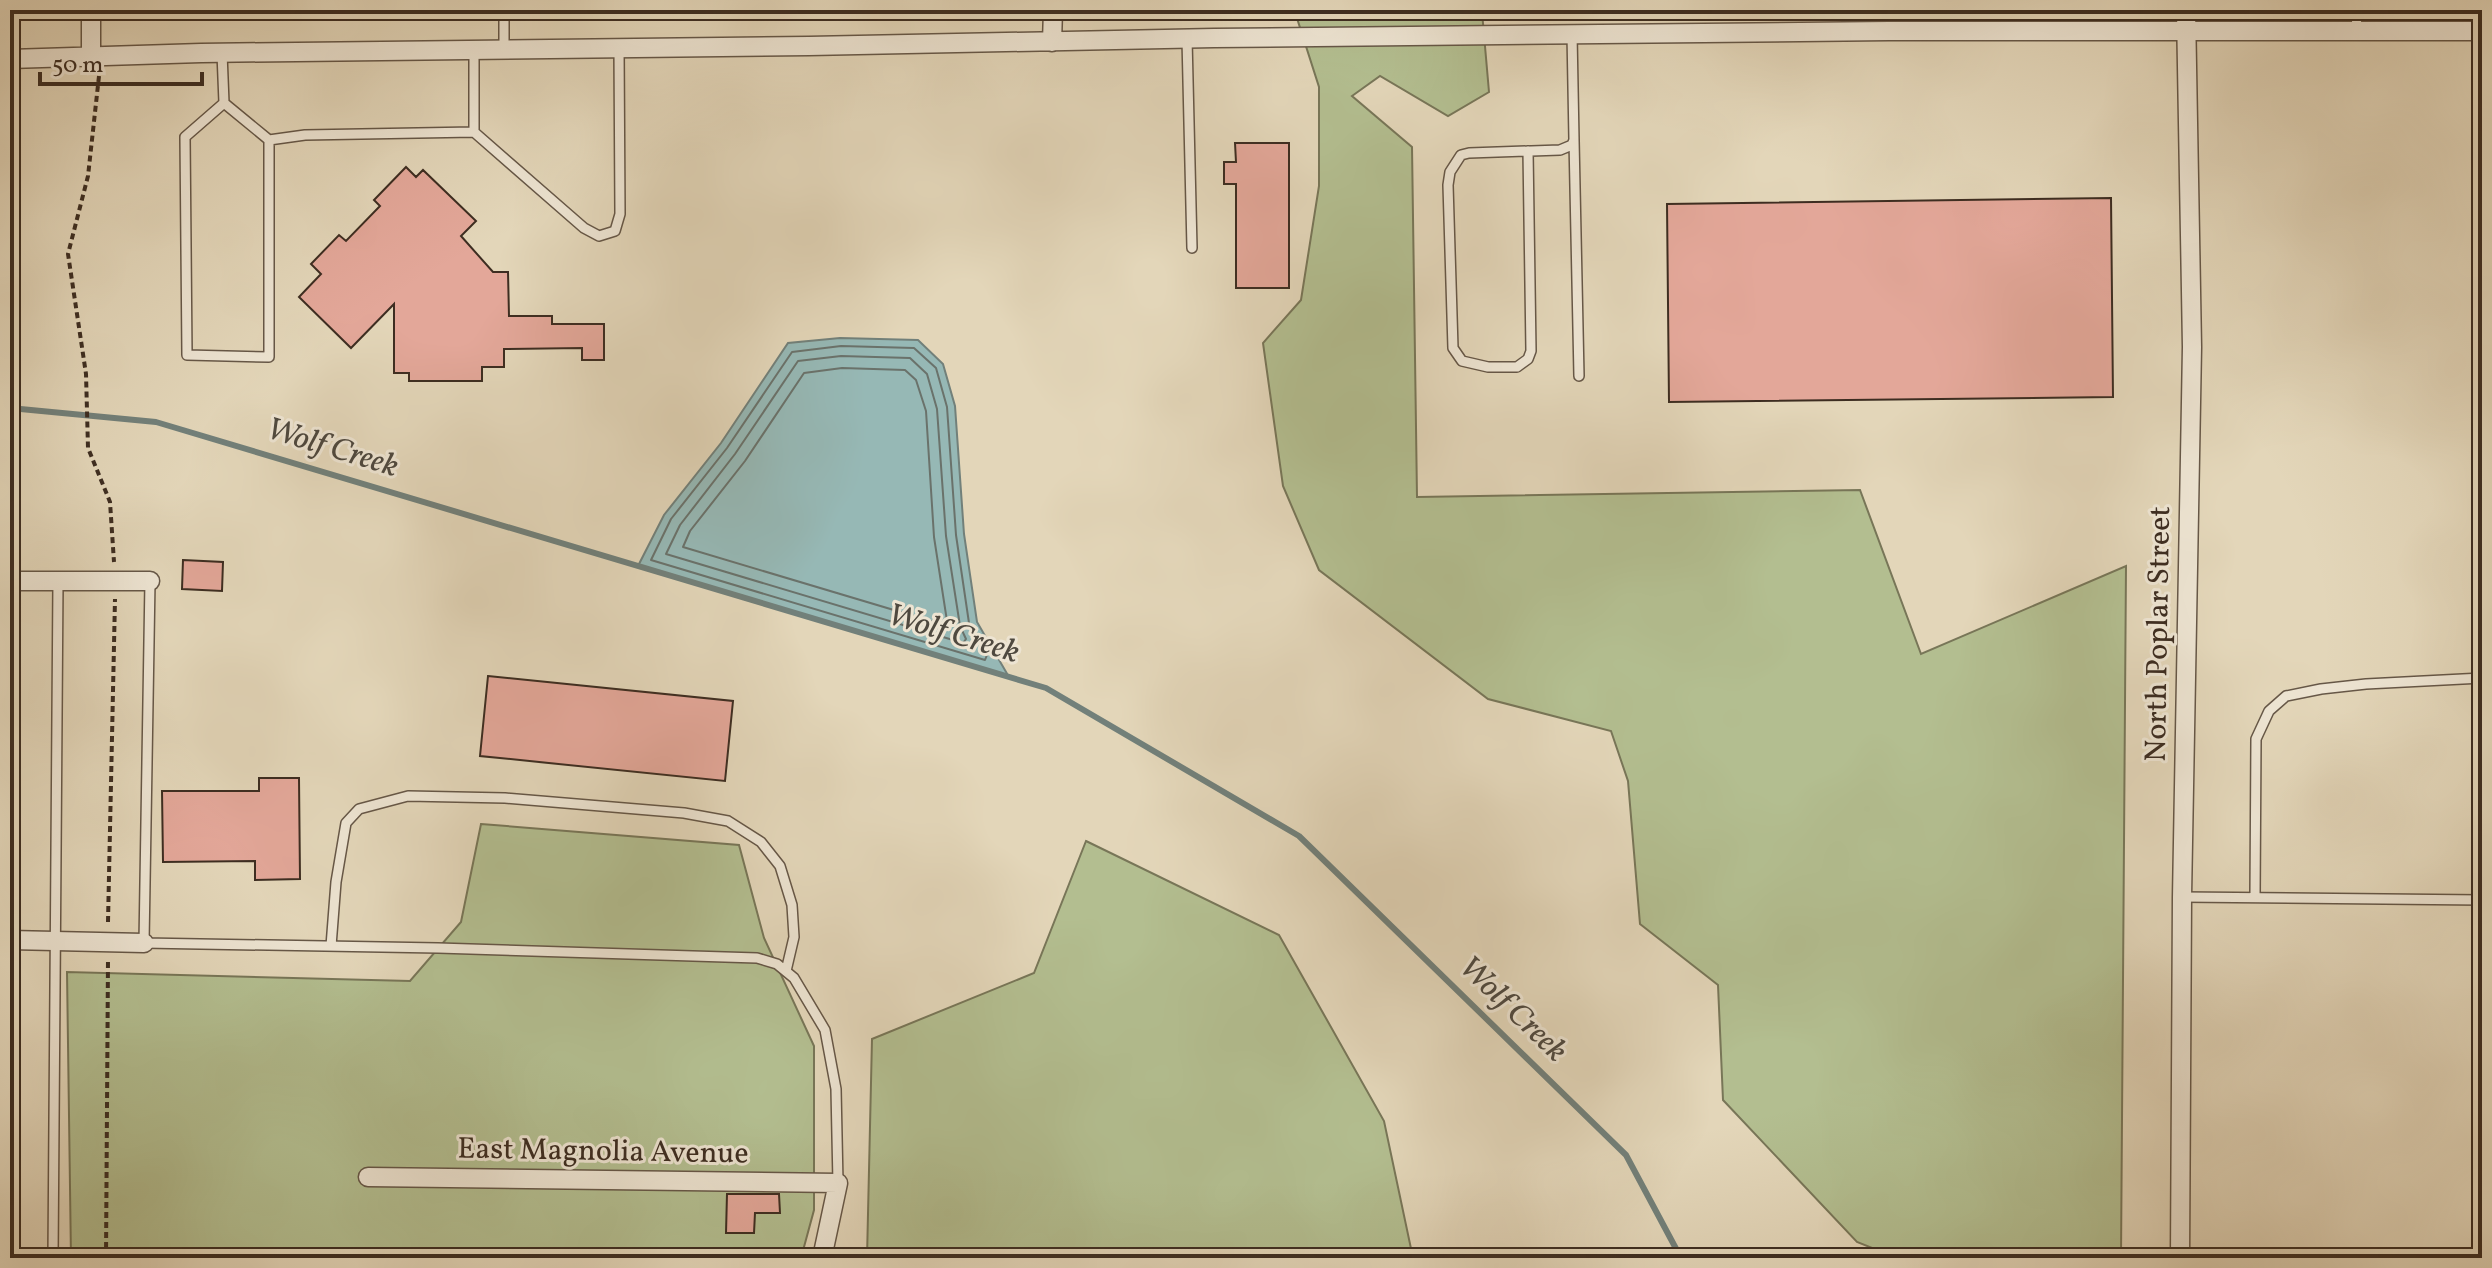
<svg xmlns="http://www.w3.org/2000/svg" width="2492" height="1268" font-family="Vollkorn,serif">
<rect width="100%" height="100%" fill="#e3d6b9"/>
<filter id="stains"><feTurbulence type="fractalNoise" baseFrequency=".0025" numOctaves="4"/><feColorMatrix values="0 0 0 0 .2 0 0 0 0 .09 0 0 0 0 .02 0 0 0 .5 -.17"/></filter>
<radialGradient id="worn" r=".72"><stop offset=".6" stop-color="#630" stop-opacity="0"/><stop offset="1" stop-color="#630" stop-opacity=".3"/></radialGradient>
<!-- green -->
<path fill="#b3be90" stroke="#787658" stroke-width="2" d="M1335,10L1482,12L1489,92L1448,116L1380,76L1352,96L1412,147L1417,497L1860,490L1921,654L2126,566L2121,1258H1897L1857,1242L1723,1100L1718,985L1640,924L1628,781L1611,731L1488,699L1319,570L1283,486L1263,343L1301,300L1319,186V87L1296,15Z
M481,824L739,845L764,938L814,1046V1210L801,1258H71L67,972L410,981L461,922Z
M1086,841L1279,935L1384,1121L1413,1258H867L872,1039L1034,973Z"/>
<!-- water -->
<path fill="#96b8b5" stroke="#72807a" stroke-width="2" d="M840,338L918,340L943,364L955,406L964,534L977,622L1009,677L638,566L664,515L721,443L788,343Z"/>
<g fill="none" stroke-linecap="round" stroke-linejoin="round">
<!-- shore -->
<path stroke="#6a726b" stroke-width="2" d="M841,346L914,348L936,368L947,407L956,535L969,623L987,655L985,660L651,560L671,519L727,448L792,352Z
M841,356L910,358L927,374L937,409L946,536L960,626L966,639L963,643L666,554L680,525L735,454L798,361Z
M842,368L905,370L916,380L926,411L934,537L947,621L944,625L683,547L690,531L745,461L804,373Z"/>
<!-- stream -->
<path stroke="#72807a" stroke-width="6" d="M10,408L156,422L1046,688L1299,836L1626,1155L1681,1258"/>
</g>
<!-- building -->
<path fill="#e3a799" stroke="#3d2d21" stroke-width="2" d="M1235,143H1289V288H1236V184H1224V162H1236Z
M406,167L416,177L423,170L476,221L461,236L493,272H508L509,316H552V324H604V360H582V348L504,349V367H482V381H409V373H394V304L351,348L299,297L321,274L311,264L339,235L346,241L380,206L374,200Z
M2111,198L2113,397L1669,402L1667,204Z
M183,560L223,562L222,591L182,589Z
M488,676L733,701L725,781L480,756Z
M259,778H299L300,879L255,880V861L163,862L162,791H259Z
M727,1194H779L780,1213H755L754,1233H726Z"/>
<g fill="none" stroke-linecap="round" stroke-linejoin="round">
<!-- service casing -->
<g stroke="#665747" stroke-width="12">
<path id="service" d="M2356,10L2357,31
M1187,39L1192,248
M474,48V132
M504,49V10
M222,53L224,103L185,137L187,355L269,357V140L224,103
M269,140L305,135L474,132L584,228L599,236L615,231L620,214L619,48
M1574,140L1579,376
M1528,151L1531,351L1528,359L1517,367H1488L1462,361L1453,348L1448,185L1450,172L1461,155L1469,153L1560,150L1572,145L1574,140L1572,34
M150,581L144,943L438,948L757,958L777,964L794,978L825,1030L836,1089L838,1183
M2182,897L2482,900
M2255,897L2256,739L2269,711L2286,696L2321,689L2366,684L2482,678
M331,946L336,882L346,823L359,809L408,796L505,798L684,813L728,821L761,842L780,866L792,905L794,937L786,971
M53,1258L58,581"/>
</g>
<!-- minor casing -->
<g stroke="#665747" stroke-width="21">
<path id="minor" d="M91,10V58
M1052,42L1053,10
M10,59L201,53L809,46L1214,38L1889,31H2482
M10,581H150
M10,940L144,943
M368,1177L838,1183L822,1258
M2180,1258L2182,897L2192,347L2186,10"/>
</g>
<!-- path -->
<path stroke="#3d2d21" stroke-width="4" stroke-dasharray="6 4" stroke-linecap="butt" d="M99,76L88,176L68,254L86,374L88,448L110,502L114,562
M108,922L115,599
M106,1258L108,959"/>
<!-- service -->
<use href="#service" stroke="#ede4d2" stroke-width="9"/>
<!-- minor -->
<use href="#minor" stroke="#ede4d2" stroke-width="18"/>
</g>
<g text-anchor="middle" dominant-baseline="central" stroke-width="6" stroke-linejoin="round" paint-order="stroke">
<!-- street labels -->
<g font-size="30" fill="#3d2d21" stroke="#ede4d2">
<text transform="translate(2159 634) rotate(-89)">North Poplar Street</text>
<text transform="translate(603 1152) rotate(1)">East Magnolia Avenue</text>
</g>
<!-- water labels -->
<g font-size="32" font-style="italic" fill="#4f493f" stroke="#ede4d2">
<text transform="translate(332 449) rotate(17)">Wolf Creek</text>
<text transform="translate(953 635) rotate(17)">Wolf Creek</text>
<text transform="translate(1512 1010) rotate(44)">Wolf Creek</text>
</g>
</g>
<!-- margin -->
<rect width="2492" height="1268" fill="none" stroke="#e3d6b9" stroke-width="40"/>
<rect x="12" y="12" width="2468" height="1244" fill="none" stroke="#3d2d21" stroke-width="4"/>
<rect x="20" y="20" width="2452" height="1228" fill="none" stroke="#3d2d21" stroke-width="2"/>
<!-- scale -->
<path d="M40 72v12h162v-12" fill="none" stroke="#3d2d21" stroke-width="4"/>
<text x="52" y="72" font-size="24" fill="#3d2d21" stroke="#ede4d2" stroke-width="6" paint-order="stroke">50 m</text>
<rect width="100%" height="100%" filter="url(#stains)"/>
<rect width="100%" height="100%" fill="url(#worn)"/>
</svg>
